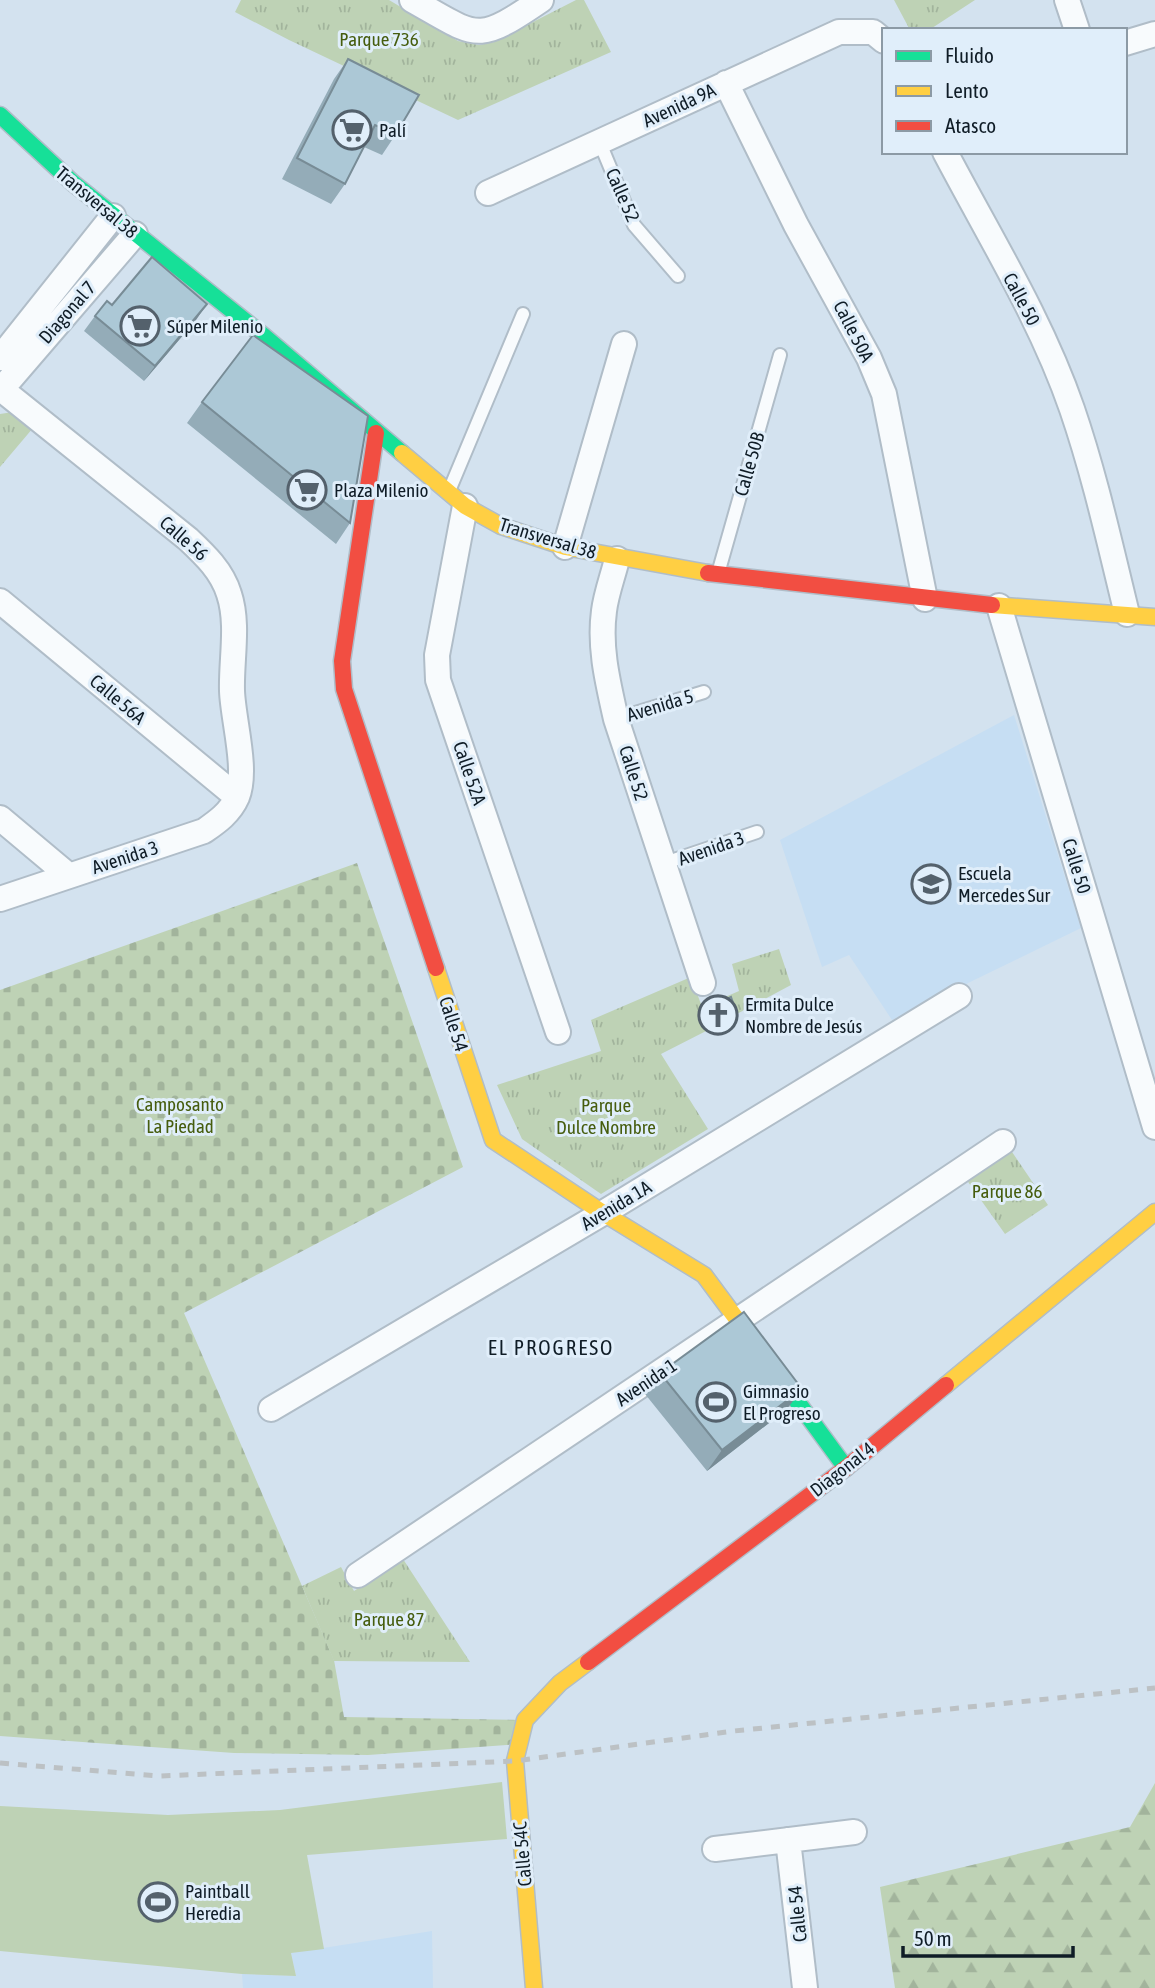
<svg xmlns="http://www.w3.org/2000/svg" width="1155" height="1988" font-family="'Asap Condensed',sans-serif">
<defs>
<pattern id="forest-firs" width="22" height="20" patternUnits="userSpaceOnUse" patternTransform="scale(1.75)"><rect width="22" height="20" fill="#bed2b5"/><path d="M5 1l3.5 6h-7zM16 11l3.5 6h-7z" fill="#a2b49c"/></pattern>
<pattern id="cemetery-stones" width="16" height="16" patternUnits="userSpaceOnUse" patternTransform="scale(1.75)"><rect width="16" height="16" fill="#bed2b5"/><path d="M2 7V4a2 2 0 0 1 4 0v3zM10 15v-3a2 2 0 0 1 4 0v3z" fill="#a2b49c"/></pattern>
<pattern id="park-tufts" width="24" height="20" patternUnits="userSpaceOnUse" patternTransform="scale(1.75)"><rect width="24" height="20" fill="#bed2b5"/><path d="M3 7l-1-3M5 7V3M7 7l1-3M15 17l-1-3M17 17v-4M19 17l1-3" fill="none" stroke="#a2b49c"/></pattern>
</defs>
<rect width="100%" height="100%" fill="#d3e2ef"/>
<!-- built -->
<path fill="#c6def3" d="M1014,715L1081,928L892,1020L849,955L822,967L780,840Z
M432,1931L433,1988H243L242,1974L296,1976L291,1953Z"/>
<!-- forest -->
<path fill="url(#forest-firs)" d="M1155,1783V1988H895L880,1887L1130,1827Z"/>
<!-- cemetery -->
<path fill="url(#cemetery-stones)" d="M357,863L463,1167L184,1313L334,1660L344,1717L525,1720L520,1744L368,1755L234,1753L0,1736V990Z"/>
<!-- park -->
<path fill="url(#park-tufts)" d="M241,0H389L458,41L479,45L494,42L576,0H584L611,52L458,120L289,40L235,12Z
M894,0H975L929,30H910Z
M13,412L33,428L0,467V414Z
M779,949L791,985L733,1016L727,1003L710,1029L661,1054L708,1129L601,1194L522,1139L497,1085L601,1051L591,1020L691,977L702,1007L739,991L732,964Z
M1010,1149L1048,1205L1005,1234L966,1179Z
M403,1559L470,1662L334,1661L302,1586L341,1567L354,1591Z"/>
<!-- pitch -->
<path fill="#bed2b5" d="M502,1782L507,1839L307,1855L324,1949L291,1953L296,1976L242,1974L0,1951V1806L168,1815L280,1810Z"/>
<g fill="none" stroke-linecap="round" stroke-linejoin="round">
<!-- lane casing -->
<g stroke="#b0bdc8" stroke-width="16">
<path id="lane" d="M600,143L634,225L678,276
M449,491L523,314
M719,570L780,355
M616,719L704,692
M665,863L757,832"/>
</g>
<!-- street casing -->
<g stroke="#b0bdc8" stroke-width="28">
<path id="street" d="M412,0C478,37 475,45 541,0
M1067,0L1077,30
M1125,43L1155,34
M726,83L796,225L869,358L884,394L925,599
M945,152C989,236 1041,319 1072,409C1095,476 1110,545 1127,614
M488,193L839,32H873L884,41
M0,358L113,216
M0,391L135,234
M465,506L437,655L438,680L558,1032
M565,547L624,344
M617,559C613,576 606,594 604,611C599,648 608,683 616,719L703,983
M0,601L237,797
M999,606L1155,1127
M0,818L68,875
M0,899L204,831C217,822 230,813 237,797C248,770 233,720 232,691C231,660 239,624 229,594C222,571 205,555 188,539L1,389
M271,1409L603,1213L959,996
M358,1575L1003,1142
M788,1840L805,1988
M715,1849L854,1832"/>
</g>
<!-- fast casing -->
<g stroke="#b0bdc8" stroke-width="19">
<path id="fast" d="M0,115L73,183L265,337L402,453
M747,1333L846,1468"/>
</g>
<!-- slow casing -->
<g stroke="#b0bdc8" stroke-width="19">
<path id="slow" d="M402,453L465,506L501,526L565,547L708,573
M992,605L1155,617
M436,968L493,1140L603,1213L704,1275L747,1333
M946,1385L1155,1212
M534,1988L515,1761L525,1720L560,1683L588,1662"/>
</g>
<!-- jam casing -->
<g stroke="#b0bdc8" stroke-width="19">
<path id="jam" d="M376,433L342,661L344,689L436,968
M708,573L992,605
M588,1662L846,1468L946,1385"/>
</g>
<!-- lane -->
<use href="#lane" stroke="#f8fbfd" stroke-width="12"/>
<!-- street -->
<use href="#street" stroke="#f8fbfd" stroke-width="24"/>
<!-- fast -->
<use href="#fast" stroke="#16e098" stroke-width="16"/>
<!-- slow -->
<use href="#slow" stroke="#ffcf43" stroke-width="16"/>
<!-- jam -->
<use href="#jam" stroke="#f24e42" stroke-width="16"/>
<!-- rail -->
<path stroke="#bcc1c4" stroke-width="5" stroke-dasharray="9 9" stroke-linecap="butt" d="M0,1763L159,1776L515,1761L734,1731L1155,1688"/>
</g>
<!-- wall -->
<path fill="#94acb8" d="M348,59L396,134L382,155L364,147L345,184L331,204L282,179L334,79Z
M112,305L196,320L144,381L84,331L95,316Z
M202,402L350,523L336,544L187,423Z
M708,1008L733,1016L710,1029L704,1014Z
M660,1373L787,1409L707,1471L645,1394Z"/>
<!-- shaded-wall -->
<path fill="#788c96" d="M207,304L196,320L144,381L155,366Z
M736,1011L733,1016L710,1029L713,1023Z
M802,1389L787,1409L707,1471L722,1450Z"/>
<!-- building -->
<path fill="#acc8d6" stroke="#788c96" stroke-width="2" d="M348,59L419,95L396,134L375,125L345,184L297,158Z
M152,257L207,304L155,366L95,316L107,301L112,305Z
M253,335L368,416L350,523L202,402Z
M731,997L736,1011L713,1023L708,1008Z
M744,1312L802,1389L722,1450L660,1373Z"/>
<!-- icons -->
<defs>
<g id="supermarket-ring" transform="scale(2.0125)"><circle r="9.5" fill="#e0eefa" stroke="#54616c" stroke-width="1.5"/><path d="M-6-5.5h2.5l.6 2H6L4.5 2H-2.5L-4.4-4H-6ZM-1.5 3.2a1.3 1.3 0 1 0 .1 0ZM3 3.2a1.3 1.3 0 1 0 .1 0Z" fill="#54616c"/></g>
<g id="school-ring" transform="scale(2.0125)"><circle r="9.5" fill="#e0eefa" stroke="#54616c" stroke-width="1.5"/><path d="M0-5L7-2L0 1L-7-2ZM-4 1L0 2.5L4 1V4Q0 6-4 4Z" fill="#54616c"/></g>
<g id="church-ring" transform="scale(2.0125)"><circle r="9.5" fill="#e0eefa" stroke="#54616c" stroke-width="1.5"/><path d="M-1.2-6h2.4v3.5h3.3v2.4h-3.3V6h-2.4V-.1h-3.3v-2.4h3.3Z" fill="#54616c"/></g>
<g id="stadium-ring" transform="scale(2.0125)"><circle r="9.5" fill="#e0eefa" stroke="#54616c" stroke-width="1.5"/><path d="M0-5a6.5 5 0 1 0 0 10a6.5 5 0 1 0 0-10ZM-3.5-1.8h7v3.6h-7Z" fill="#54616c"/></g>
</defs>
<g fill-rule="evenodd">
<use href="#supermarket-ring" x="352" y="130"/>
<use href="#supermarket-ring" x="140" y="326"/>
<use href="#supermarket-ring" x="307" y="490"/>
<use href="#school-ring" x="931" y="884"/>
<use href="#church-ring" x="718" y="1015"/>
<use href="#stadium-ring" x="716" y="1402"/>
<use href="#stadium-ring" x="158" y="1902"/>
</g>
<g text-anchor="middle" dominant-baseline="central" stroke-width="6" stroke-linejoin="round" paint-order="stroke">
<!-- park labels -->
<g font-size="19" fill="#465d0e" stroke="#e0eefa">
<text x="379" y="39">Parque 736</text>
<text x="180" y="1104">Camposanto<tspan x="180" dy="22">La Piedad</tspan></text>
<text x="606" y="1105">Parque<tspan x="606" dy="22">Dulce Nombre</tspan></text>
<text x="1007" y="1191">Parque 86</text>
<text x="389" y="1619">Parque 87</text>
</g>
<!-- street labels -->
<g font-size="19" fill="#0f1c26" stroke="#e0eefa">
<text transform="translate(679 105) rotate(-25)">Avenida 9A</text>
<text transform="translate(623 195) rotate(66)">Calle 52</text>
<text transform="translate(97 202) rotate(40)">Transversal 38</text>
<text transform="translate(1022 299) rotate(62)">Calle 50</text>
<text transform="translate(67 312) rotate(-49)">Diagonal 7</text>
<text transform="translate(854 331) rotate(63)">Calle 50A</text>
<text transform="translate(749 464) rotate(-74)">Calle 50B</text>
<text transform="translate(184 538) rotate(41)">Calle 56</text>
<text transform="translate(548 538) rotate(17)">Transversal 38</text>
<text transform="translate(118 699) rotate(40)">Calle 56A</text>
<text transform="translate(660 705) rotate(-17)">Avenida 5</text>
<text transform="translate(470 773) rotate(71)">Calle 52A</text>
<text transform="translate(634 773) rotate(72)">Calle 52</text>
<text transform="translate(711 848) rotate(-19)">Avenida 3</text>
<text transform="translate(125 857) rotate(-18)">Avenida 3</text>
<text transform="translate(1077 866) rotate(73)">Calle 50</text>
<text transform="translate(454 1024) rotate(72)">Calle 54</text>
<text transform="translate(616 1205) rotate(-31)">Avenida 1A</text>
<text transform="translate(646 1382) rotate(-34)">Avenida 1</text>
<text transform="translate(842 1469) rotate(-38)">Diagonal 4</text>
<text transform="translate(522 1854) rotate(-95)">Calle 54C</text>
<text transform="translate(797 1914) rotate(-96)">Calle 54</text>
</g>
<!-- poi labels -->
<g font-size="19" fill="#0f1c26" stroke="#e0eefa" text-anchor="start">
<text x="379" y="130">Palí</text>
<text x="167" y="326">Súper Milenio</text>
<text x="334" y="490">Plaza Milenio</text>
<text x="958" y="873">Escuela<tspan x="958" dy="22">Mercedes Sur</tspan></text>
<text x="745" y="1004">Ermita Dulce<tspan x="745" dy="22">Nombre de Jesús</tspan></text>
<text x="743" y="1391">Gimnasio<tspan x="743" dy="22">El Progreso</tspan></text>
<text x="185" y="1891">Paintball<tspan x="185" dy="22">Heredia</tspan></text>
</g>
<!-- neighbourhood labels -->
<g font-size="21" letter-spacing="2" fill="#0f1c26" stroke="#e0eefa">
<text x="551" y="1347">EL PROGRESO</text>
</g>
</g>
<!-- legend -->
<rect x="882" y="28" width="245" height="126" fill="#e0eefa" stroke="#8c9aa5" stroke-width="2"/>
<rect x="896" y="51" width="35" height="10" fill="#16e098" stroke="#8c9aa5" stroke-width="2"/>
<text x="945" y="63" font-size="21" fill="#0f1c26">Fluido</text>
<rect x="896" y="86" width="35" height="10" fill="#ffcf43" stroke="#8c9aa5" stroke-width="2"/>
<text x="945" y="98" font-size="21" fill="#0f1c26">Lento</text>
<rect x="896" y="121" width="35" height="10" fill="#f24e42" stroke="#8c9aa5" stroke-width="2"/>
<text x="945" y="133" font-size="21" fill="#0f1c26">Atasco</text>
<!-- scale -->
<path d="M903 1946v10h170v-10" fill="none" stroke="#0f1c26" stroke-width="3.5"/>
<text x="914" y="1946" font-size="21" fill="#0f1c26" stroke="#e0eefa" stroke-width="5" paint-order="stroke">50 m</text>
</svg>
